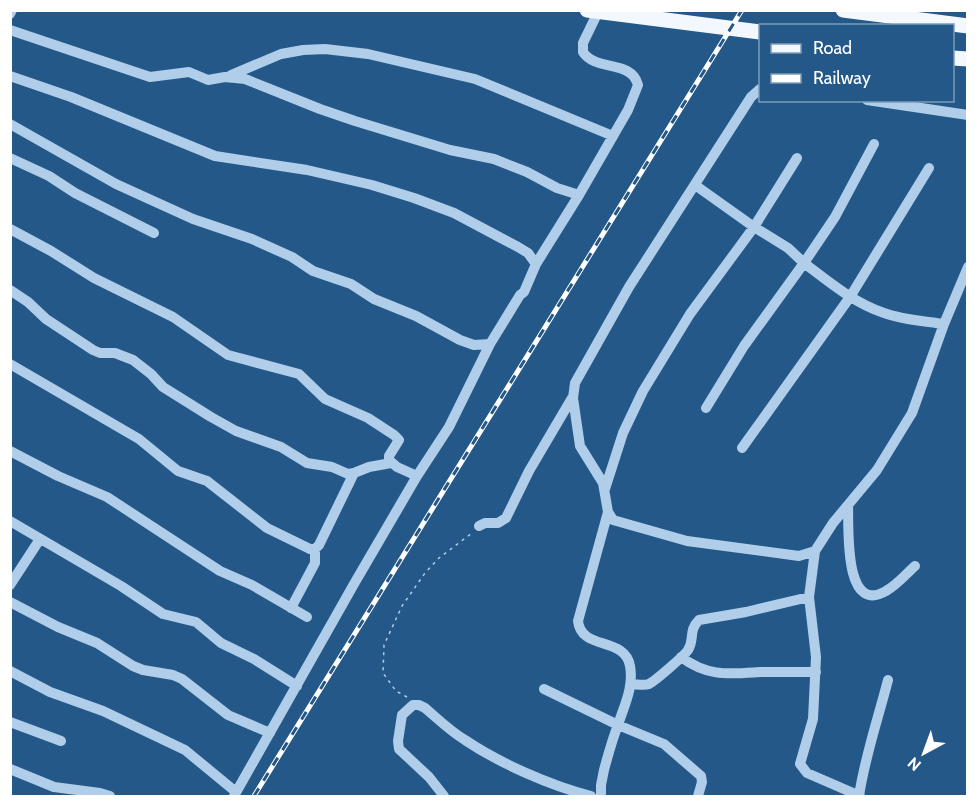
<svg xmlns="http://www.w3.org/2000/svg" width="978" height="807" font-family="Cabin,sans-serif">
<rect width="100%" height="100%" fill="#245888"/>
<g fill="none" stroke-linecap="round" stroke-linejoin="round">
<!-- path -->
<path stroke="#b0cee9" stroke-width="1.5" stroke-dasharray="3 4.5" stroke-linecap="butt" d="M407,697L396,691L383,673L384,645L402,606L425,573L439,558L472,533"/>
<!-- minor -->
<path stroke="#b0cee9" stroke-width="10" d="M10,14L12,10
M10,30L150,77L189,72L208,80L225,77L245,79L320,109L355,121L450,150L494,159L527,172L557,188L579,195L628,110L638,85C631,59 596,72 583,52V43L598,12
M231,75L281,54L303,50L325,49L368,54L475,79L613,136
M10,76L71,97L215,156L307,170L372,185L414,198L454,213L518,247L528,253L536,264L524,292L520,295L490,344L449,427L417,476L354,584L234,796
M760,89L751,97L629,287L575,383L573,398L580,446L603,483L608,512L613,520L687,541L799,556L815,551L833,523L877,470L912,413L944,324L968,267
M867,100L968,115
M10,124L116,184L193,219L252,239L292,257L313,271L351,284L374,299L416,316L460,340L474,345L490,344
M874,144L835,217L804,263C829,282 854,303 884,313C903,320 924,321 944,324
M10,158L49,176L75,193L154,233
M695,185L754,227L788,248L804,263L744,346L706,408
M10,229L51,251L94,278L173,317L228,355L299,374L325,399L368,418L394,435L399,440L389,456V460L397,467L417,476
M536,264L579,195
M10,290L28,302L46,319L93,350L100,353H115L133,360L151,374L163,387L211,417L236,431L281,447L307,463L332,467L348,474L354,473L369,467L391,463
M10,364L139,439L178,471L207,481L267,528L310,549H315L319,545L354,473
M742,448L850,297L929,168
M10,451L58,476L107,497L220,571L252,585L307,617
M605,489L623,433L643,391L690,314L754,227L797,158
M848,505C849,526 843,616 886,591C897,585 906,574 915,566
M10,521L121,586L163,614L196,622L221,643L254,659L297,686
M479,526L485,523H498L506,518L529,471L572,398
M815,551L809,597L816,657L813,719L800,764L807,773L860,796
M10,585L40,539
M10,602L58,627L97,643L133,666L143,670L173,675L182,679L228,715L270,733
M291,608L315,563V549
M681,657C708,677 728,674 760,672C779,672 798,672 816,672
M10,671L50,692L103,711L185,750L236,792
M631,684C637,684 643,686 649,684C655,681 685,655 688,650C695,639 688,631 699,620L746,612L809,597
M544,689L618,725L664,744L701,776L702,782L698,796
M10,722L61,741
M10,769L54,787L100,793L110,796
M444,796L429,777L399,749L398,741L402,715L413,705H419L425,708C438,719 450,731 465,740C499,763 551,786 591,796
M601,796V785L604,770C608,755 612,740 618,725C624,706 634,687 630,666C625,636 581,651 578,621L608,512
M859,796C865,756 878,719 888,680"/>
<!-- major -->
<path stroke="#f3f8fe" stroke-width="15" d="M587,10L760,32
M843,10L968,26
M952,58L968,59"/>
<!-- rail casing -->
<g stroke="#fff" stroke-width="5">
<path id="rail" d="M254,796L742,10"/>
</g>
<!-- rail -->
<use href="#rail" stroke="#245888" stroke-width="3" stroke-dasharray="9" stroke-linecap="butt"/>
</g>
<!-- border -->
<rect width="978" height="807" fill="none" stroke="#ffffff" stroke-width="24"/>
<!-- legend -->
<rect x="759" y="24" width="195" height="78" fill="#245888" stroke="#7c9bb8" stroke-width="1.5"/>
<rect x="771" y="44" width="30" height="9" fill="#f3f8fe" stroke="#7c9bb8" stroke-width="1.5"/>
<text x="813" y="54" font-size="18" fill="#ffffff">Road</text>
<rect x="771" y="74" width="30" height="9" fill="#ffffff" stroke="#7c9bb8" stroke-width="1.5"/>
<text x="813" y="84" font-size="18" fill="#ffffff">Railway</text>
<!-- north arrow -->
<g transform="translate(924 753) rotate(221)" stroke="#245888" stroke-width="4.5" paint-order="stroke">
<path d="M0-4.5L10 22L0 15L-10 22Z" fill="#ffffff"/>
<text y="-9" font-size="16" font-weight="bold" text-anchor="middle" fill="#ffffff">N</text>
</g>
</svg>
